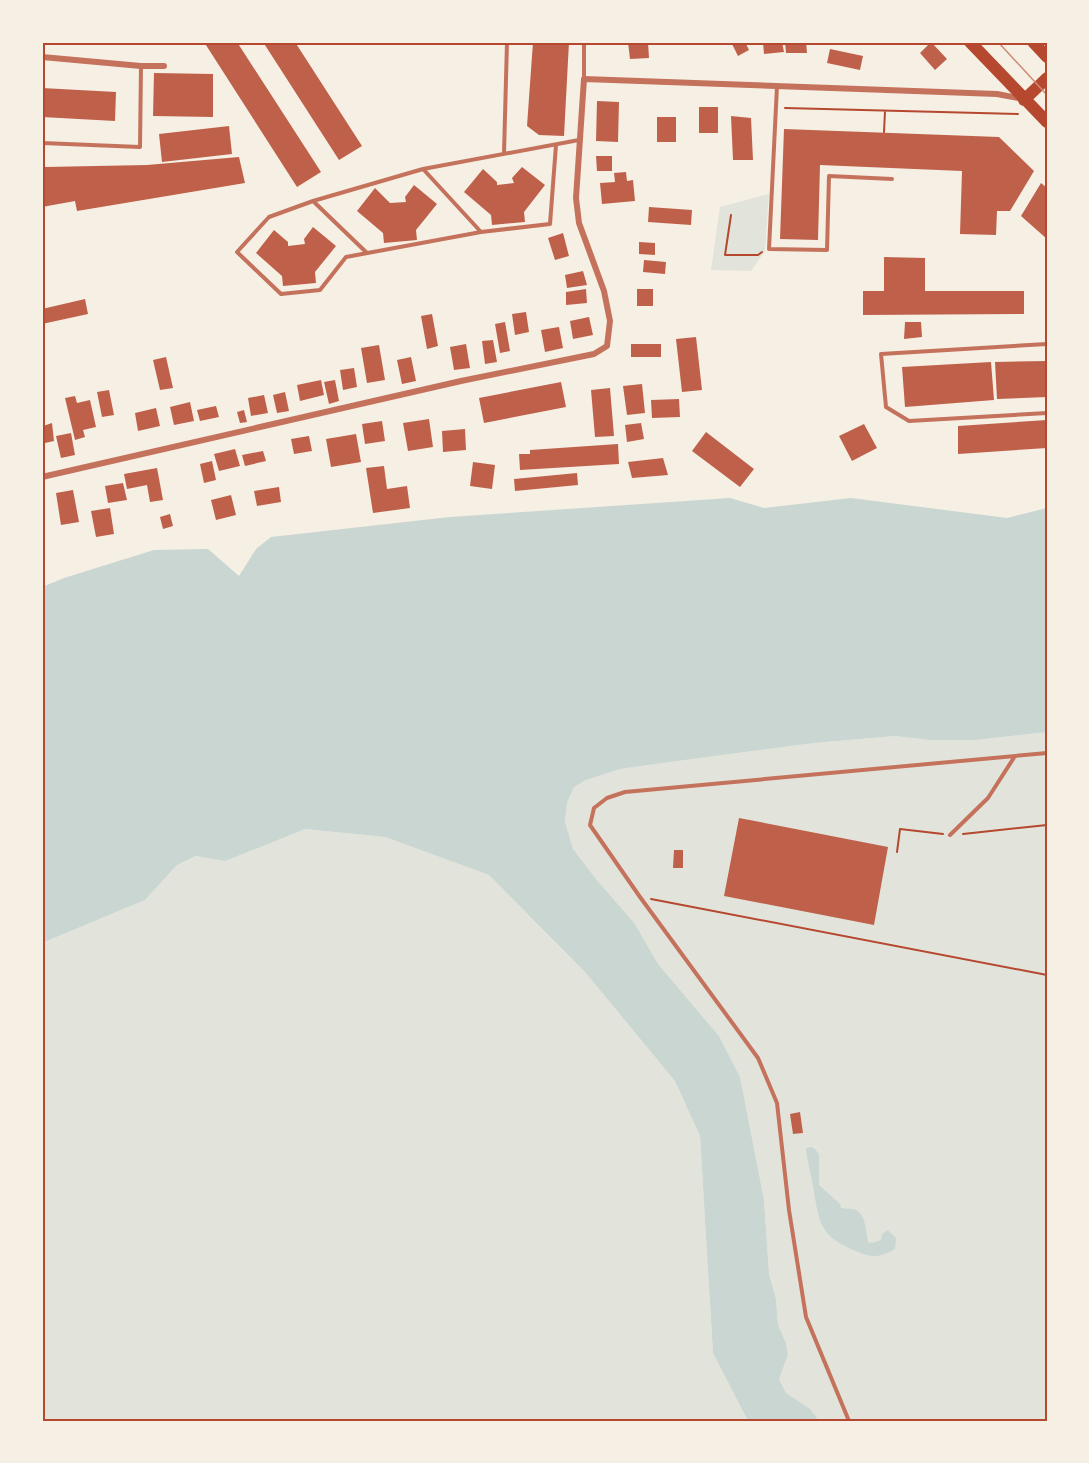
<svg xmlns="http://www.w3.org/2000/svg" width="1089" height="1463" font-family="'Exo 2',sans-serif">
<rect width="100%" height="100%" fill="#f6efe4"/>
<!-- green -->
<path fill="#e2e4dc" d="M769,194L765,251L751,271L711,270L720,207Z
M1047,732V1421H816L817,1418L786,1393L779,1379L788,1355L786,1343L778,1325L776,1299L769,1274L764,1200L740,1077L719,1036L658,964L635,924L596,879L573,849L565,822L567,803L574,787L586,780L620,769L655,764L814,743L895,736L930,740H975Z
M305,829L385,837L489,875L585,972L675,1081L700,1136L713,1353L748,1421H42V943L145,900L177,865L197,856L225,860Z"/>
<!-- water -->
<path fill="#c9d6d2" d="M730,498L764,508L851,498L1007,518L1047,508V732L975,740H930L895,736L814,743L655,764L620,769L586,780L574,787L567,803L565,822L573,849L596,879L635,924L658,964L719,1036L740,1077L764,1200L769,1274L776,1299L778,1325L786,1343L788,1355L779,1379L786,1393L810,1409L817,1418L816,1421H748L713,1353L700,1136L675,1081L585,972L489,875L385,837L305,829L225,861L196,856L177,865L145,900L42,943V587L64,578L154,550L208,549L239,576L256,549L271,537L450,517Z
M810,1147L814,1148L819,1154V1185L840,1204L841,1208C846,1209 851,1208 856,1210C866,1215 866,1232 868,1242L872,1243L881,1240L882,1234L888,1230L896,1238L895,1249C880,1258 871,1258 856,1251C819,1237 819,1221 813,1186C811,1173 807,1161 806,1149Z"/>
<!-- building -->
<path fill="#bf614a" d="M204,42H237L321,172L297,187Z
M263,42H295L362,146L339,160Z
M533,42H569L564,136L539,135L527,126Z
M628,42H648L649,58L630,59Z
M731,42H745L749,50L738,56Z
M763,42H782L784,52L764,54Z
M785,42H806L807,53H786Z
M931,42L947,59L935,70L920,53Z
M830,49L863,56L860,70L827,63Z
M154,73L213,74V117L153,116Z
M42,88L116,92L115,121L42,117Z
M597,101L619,102L618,142L596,141Z
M699,107H718V133H699Z
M731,116L751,118L753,160H733Z
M657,117H676V142H657Z
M229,126L232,154L162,162L159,134Z
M784,129L999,137L1034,171L1010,211H997L996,235L960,234L962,171L820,165L818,240L780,239Z
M596,156H612V171H597Z
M42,157L45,167L147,165L239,157L245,183L77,211L75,201L42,207Z
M522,167L545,185L524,212L525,222L492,225L491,215L464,192L483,169L497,182V185L514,183L512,178Z
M626,172L627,181L633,180L635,201L602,204L600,183L615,182L614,173Z
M1041,183L1047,188V239L1021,216Z
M414,185L437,204L416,230L417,240L384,243L383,233L357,211L375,188L390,203L406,202L405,197Z
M649,207L692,210L691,225L648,222Z
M313,227L336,246L315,272L316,283L283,286L282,276L256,253L274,230L288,242V246L305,244L304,239Z
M563,233L569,256L555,260L548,238Z
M639,242L655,243V255L639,254Z
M884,257L925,258V291H1024V314L863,315V291H884Z
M644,260L666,262L665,274L643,272Z
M583,271L587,285L567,288L565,275Z
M586,289L587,303L566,305V292Z
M637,289H653V306H637Z
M85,299L88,314L42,324V309Z
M526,312L529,332L515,335L512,314Z
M432,314L438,346L427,349L421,316Z
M589,317L593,335L573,339L570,321Z
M505,322L510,351L500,353L495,324Z
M905,322H921L922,337L904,339Z
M559,327L563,348L545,352L541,330Z
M696,337L702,390L682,392L676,339Z
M493,340L497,362L485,364L482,341Z
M466,344L470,368L454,370L450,347Z
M631,344H661V357H631Z
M379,345L385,380L367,383L361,348Z
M166,357L173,388L160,390L153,360Z
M411,357L416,381L402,384L397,360Z
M1047,361V397L997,399L995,362Z
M991,362L994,400L905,407L902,367Z
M354,368L357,387L343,390L340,370Z
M321,380L324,395L300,401L297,385Z
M335,380L339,401L329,404L324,382Z
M561,382L566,407L484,423L479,398Z
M642,384L645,413L627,415L623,386Z
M610,388L614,436L595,437L591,390Z
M109,390L114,415L102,417L97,392Z
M285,392L289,411L277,413L273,395Z
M264,395L268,413L251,416L248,398Z
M75,396L77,403L90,400L96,427L83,430L85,437L75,440L65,398Z
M679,399L680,417L652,418L651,400Z
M190,402L194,421L174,425L170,407Z
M216,406L219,417L200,421L197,410Z
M156,408L160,426L138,431L135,413Z
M244,410L247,422L240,423L237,412Z
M429,419L433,447L408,451L403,423Z
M1047,420V448L958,454V426Z
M382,421L385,441L365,444L362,424Z
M52,423L54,441L45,443L43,426Z
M641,423L644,439L627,442L625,425Z
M864,424L877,448L852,461L839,436Z
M465,429L466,450L443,452L442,431Z
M706,432L754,469L740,487L692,451Z
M71,433L75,455L61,458L56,436Z
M356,434L361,462L331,467L326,439Z
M309,436L312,451L294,454L291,439Z
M618,444L619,464L520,470L519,454H530V450Z
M235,449L240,466L219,471L214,454Z
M263,451L266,461L245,466L242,455Z
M663,458L668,475L632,478L628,462Z
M212,461L216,480L204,483L200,464Z
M473,462L495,465L492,489L470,486Z
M384,466L387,489L407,486L410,508L373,513L366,468Z
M157,468L163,500L150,502L147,485L127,489L124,474Z
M577,473L578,485L515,491L514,479Z
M123,483L127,500L108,503L105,486Z
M279,487L281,502L257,506L254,491Z
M73,490L79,522L61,525L56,493Z
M231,495L236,515L216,520L211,500Z
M110,508L114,534L96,537L91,511Z
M170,514L173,526L163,529L160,517Z
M739,818L888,847L874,925L724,896Z
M674,850H683V868H673Z
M800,1112L803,1133L793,1134L790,1114Z"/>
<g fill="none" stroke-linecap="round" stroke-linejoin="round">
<!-- path -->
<path stroke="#b5482f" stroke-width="2" d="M785,108L1018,114
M884,132L885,111
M731,215L725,255H758L762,252
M963,834L1047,825
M897,852L900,829L943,834
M651,899L1047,975"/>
<!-- service -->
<path stroke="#c5725c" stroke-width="4" d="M584,42V79
M777,86L769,249L827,250L829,176L892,179
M42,143L140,147L141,66
M556,145L550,224L481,232L346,257L320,290L281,294L237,252L269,217L313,201L423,169L579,140
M504,153L507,42
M424,170L481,232
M313,201L367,253
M1047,344L881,354L886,407L909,421L1047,413
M950,835L988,798L1015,756
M849,1421L806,1317L789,1210L777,1103L758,1058L640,897L590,825L594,808L607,798L625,792L1047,753"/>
<!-- minor -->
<path stroke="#c5725c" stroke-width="6" d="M42,57L141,66H164
M42,477L461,381L594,354L607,346L610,321L604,291L579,223L576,198L584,79L997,94L1023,99"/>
<!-- primary -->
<path stroke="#b5482f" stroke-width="12" d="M970,42L1047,122
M1033,42L1047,57
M1024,100L1047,78"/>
<!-- tram -->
<path stroke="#cf8b77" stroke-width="1.5" d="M998,42L1047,95"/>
</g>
<!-- border -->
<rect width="1089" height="1463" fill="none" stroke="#f6efe4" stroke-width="87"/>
<rect x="44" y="44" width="1002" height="1376" fill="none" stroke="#b5482f" stroke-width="2"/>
</svg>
